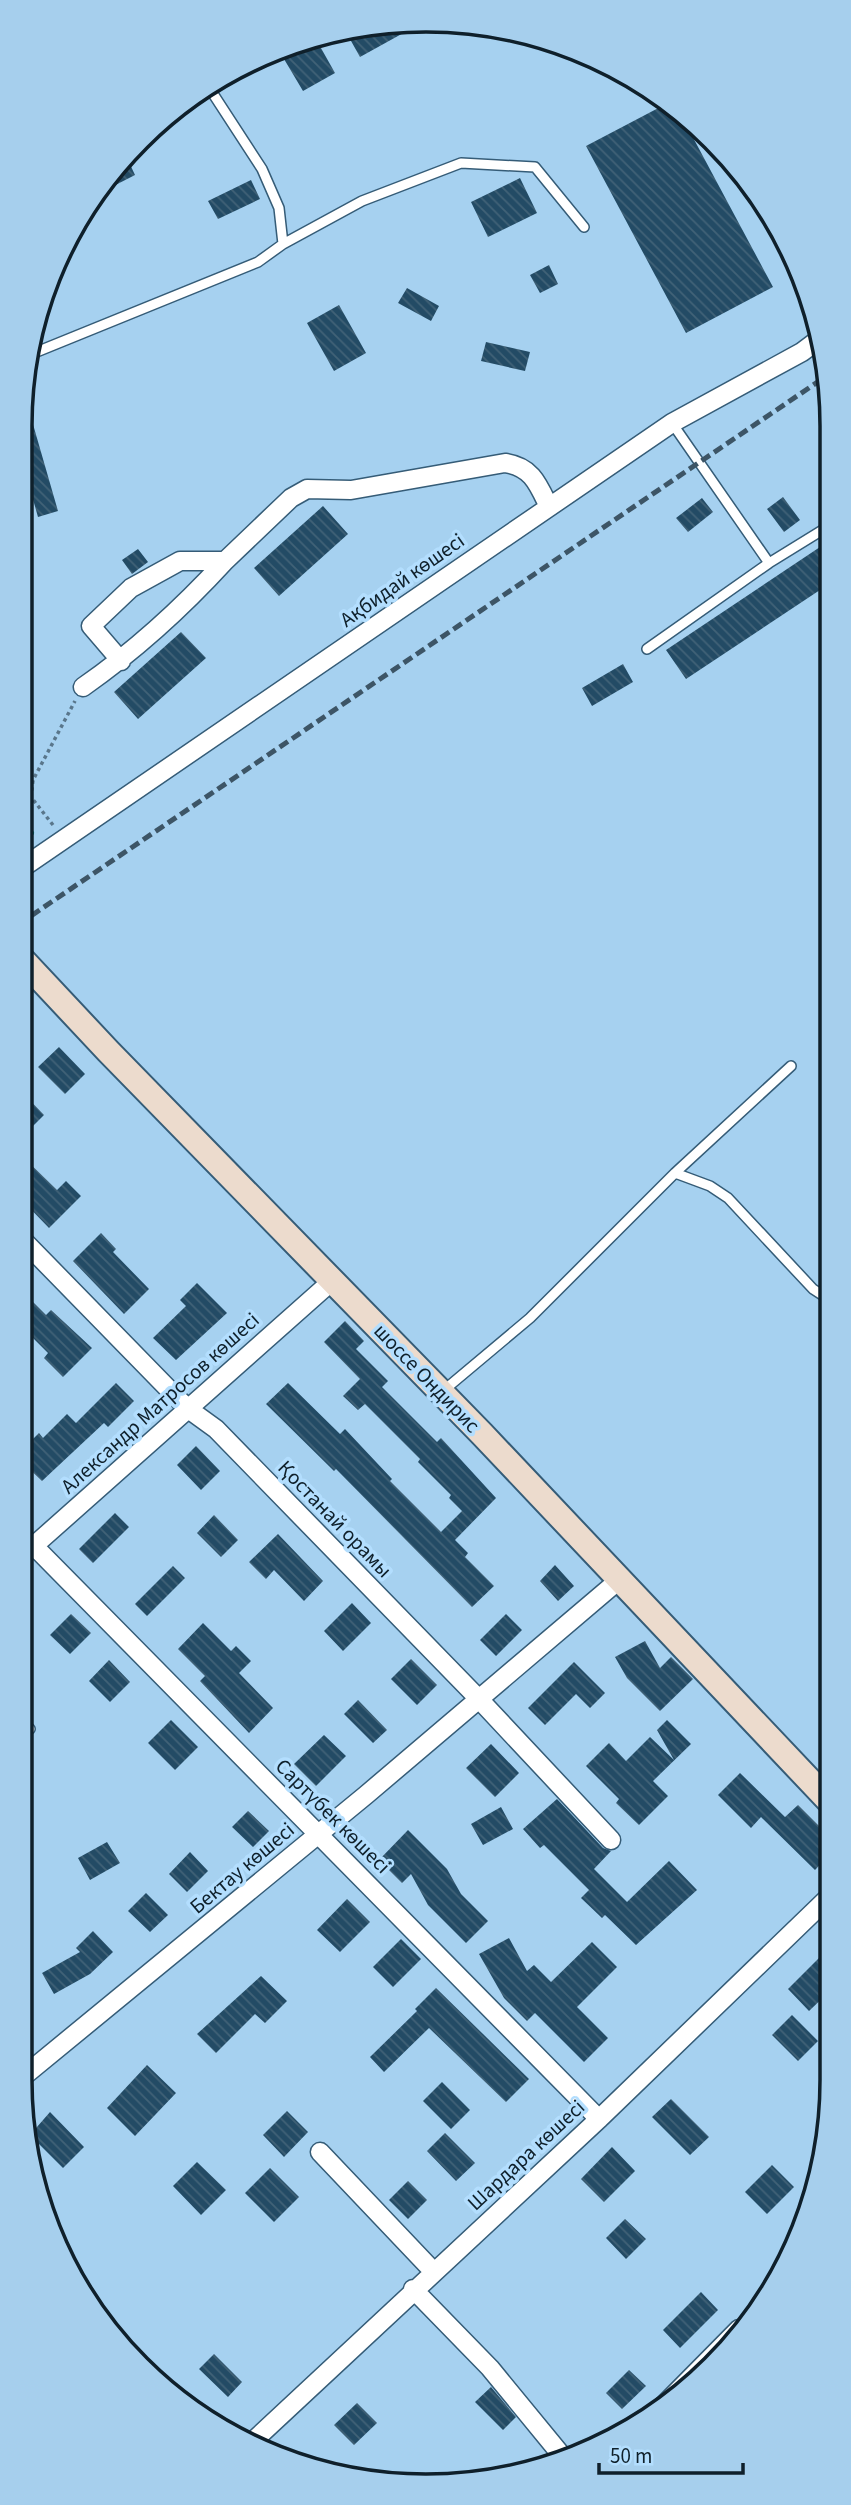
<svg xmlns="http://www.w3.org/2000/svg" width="851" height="2505" font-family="'Source Sans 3',sans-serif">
<defs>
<pattern id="building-back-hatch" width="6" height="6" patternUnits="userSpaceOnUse" patternTransform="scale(1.75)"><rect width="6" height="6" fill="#234b65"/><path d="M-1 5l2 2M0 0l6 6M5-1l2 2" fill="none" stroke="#416277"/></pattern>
</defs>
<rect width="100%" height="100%" fill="#a6d1f0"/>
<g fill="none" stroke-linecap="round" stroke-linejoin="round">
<!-- stream -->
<path stroke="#009784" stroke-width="6" d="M19,822L31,833"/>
</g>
<!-- building -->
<path fill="url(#building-back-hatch)" d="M372,23L386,24L416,26L360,57L346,32Z
M317,41L335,73L303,91L281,54Z
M666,104L682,117L773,287L686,333L586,146Z
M127,158L135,175L94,196L103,179Z
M520,178L537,213L488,237L471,202Z
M251,180L260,199L218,219L208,201Z
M549,265L558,284L540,293L530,275Z
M407,288L439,306L431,321L398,303Z
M339,305L366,353L334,371L307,323Z
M486,342L530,352L525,371L481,361Z
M24,393L58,511L38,517L19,450Z
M783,497L800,520L784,532L767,509Z
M702,498L713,512L688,532L676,518Z
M323,506L348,534L279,596L254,568Z
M829,541V584L686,679L666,650Z
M138,549L148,562L132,574L122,560Z
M181,632L206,658L138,719L114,692Z
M623,664L633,682L592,706L582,688Z
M59,1047L85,1074L65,1094L38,1067Z
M19,1089L44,1115L19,1140Z
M19,1153L57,1190L66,1181L81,1196L49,1228L19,1197Z
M101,1233L116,1249L113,1252L149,1289L124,1314L73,1261Z
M197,1283L227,1313L176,1360L153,1338L186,1306L180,1300Z
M19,1288L46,1315L51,1310L92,1348L63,1377L44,1358L48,1353L19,1324Z
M345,1321L364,1341L356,1349L388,1381L382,1387L437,1442L441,1438L496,1498L455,1540L468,1553L465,1557L494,1586L472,1607L336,1469L334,1471L266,1404L288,1383L340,1434L345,1429L392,1479L390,1481L441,1532L462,1511L449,1498L451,1495L418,1462L420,1459L365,1404L358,1410L343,1396L360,1379L324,1342Z
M116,1383L134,1401L108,1427L104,1423L42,1481L19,1459V1453L39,1433L43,1438L67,1414L76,1423Z
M196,1446L220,1471L201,1490L177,1465Z
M115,1513L129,1527L93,1563L79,1549Z
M214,1515L238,1540L221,1557L197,1533Z
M278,1534L323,1581L304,1601L274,1570L266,1579L249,1562Z
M555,1565L574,1586L558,1601L540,1581Z
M173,1566L185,1578L147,1616L135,1604Z
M352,1603L371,1623L343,1651L324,1631Z
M71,1614L91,1633L70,1654L50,1635Z
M506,1614L522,1630L496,1656L480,1640Z
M203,1623L231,1651L236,1646L251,1661L239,1673L273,1708L249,1733L200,1681L205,1676L178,1649Z
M645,1641L660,1668L671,1657L693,1679L660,1711L627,1678L615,1657Z
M411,1659L437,1685L417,1705L391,1679Z
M109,1660L130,1682L110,1702L89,1681Z
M574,1662L605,1693L590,1708L576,1694L545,1725L528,1708Z
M358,1700L387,1730L373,1743L344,1714Z
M171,1720L198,1747L175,1770L148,1743Z
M667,1720L691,1744L653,1781L668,1796L639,1825L616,1803L619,1799L586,1766L609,1743L626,1761L650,1737L674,1760L657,1730Z
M324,1735L346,1756L316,1786L294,1764Z
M491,1744L519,1773L495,1797L466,1768Z
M740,1773L785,1817L798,1805L831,1838V1853L815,1870L761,1817L751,1828L718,1795Z
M557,1799L603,1848L611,1851L594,1869L627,1902L669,1861L697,1890L636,1945L605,1915L602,1918L581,1898L589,1890L544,1845L540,1848L523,1829Z
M501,1807L513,1829L483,1845L471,1824Z
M248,1811L269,1831L253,1847L232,1827Z
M408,1830L447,1869L461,1894L488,1921L466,1943L428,1905L411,1874L402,1883L379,1860Z
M107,1842L120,1863L90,1880L78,1858Z
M190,1852L208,1871L187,1892L169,1874Z
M146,1893L168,1915L150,1932L128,1911Z
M347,1899L370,1922L340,1952L317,1930Z
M93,1931L113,1952L90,1974L54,1994L42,1973L80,1952L76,1948Z
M509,1938L527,1971L534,1965L551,1982L592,1942L617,1967L577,2007L608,2038L584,2062L535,2013L527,2021L504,1998L479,1954Z
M401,1939L421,1959L393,1987L373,1967Z
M831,1946L832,1989L809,2011L788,1989Z
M261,1976L287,2001L265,2023L255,2014L216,2053L197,2034Z
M436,1988L529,2079L506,2102L429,2028L384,2072L370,2057L417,2011L415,2009Z
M792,2015L818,2041L798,2061L772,2035Z
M147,2065L176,2093L135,2136L107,2108Z
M442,2082L470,2110L451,2129L423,2101Z
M671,2099L709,2137L690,2155L652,2117Z
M287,2111L308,2132L284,2157L263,2135Z
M50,2112L84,2147L63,2168L30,2135Z
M445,2133L475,2163L456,2181L427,2151Z
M612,2147L635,2171L604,2202L581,2179Z
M197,2162L226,2190L201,2215L173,2186Z
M772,2165L794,2187L767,2214L745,2192Z
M270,2168L299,2197L274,2222L245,2193Z
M408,2181L427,2200L408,2219L389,2200Z
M625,2219L646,2239L626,2259L606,2238Z
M701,2292L718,2310L680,2348L663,2330Z
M214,2354L242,2382L228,2397L199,2369Z
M629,2370L646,2386L622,2409L606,2393Z
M491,2387L516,2417L503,2430L475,2402Z
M357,2403L377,2423L354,2445L334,2425Z"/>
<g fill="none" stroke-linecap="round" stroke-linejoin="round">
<!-- lane casing -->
<g stroke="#355c77" stroke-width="12">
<path id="lane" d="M208,86L262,169L279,208L283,244
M29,355L258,262L283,244L362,201L461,163L535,167L584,227
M672,423L769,563
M647,649L769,563L829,526
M675,1173L710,1186L728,1198L813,1289L830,1300
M443,1391L530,1318L675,1173L791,1066
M19,1718L30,1729"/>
</g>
<!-- street casing -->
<g stroke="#355c77" stroke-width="21">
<path id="street" d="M121,661L91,626L131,588L180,561H225L291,498L307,489L351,490L505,463C532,467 538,484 549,507
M83,687C136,650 182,608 225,561
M19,870L672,423L802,352L818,340
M19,1236L187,1408L216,1429L477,1697L611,1840
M34,1546L599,2119
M19,1559L332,1281
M19,2080L366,1795L619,1580
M320,2152L433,2271
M413,2289L490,2368L563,2457
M655,2414L739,2329
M249,2445L599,2119L831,1895"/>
</g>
<!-- secondary casing -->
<g stroke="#355c77" stroke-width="28">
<path id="secondary" d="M19,956L108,1051L482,1434L831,1803"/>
</g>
<!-- path -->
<path stroke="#59768b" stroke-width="3.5" stroke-dasharray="3.5 3.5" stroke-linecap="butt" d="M53,825L31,797L33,780L75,701"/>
<!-- lane -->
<use href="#lane" stroke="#fff" stroke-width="9"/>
<!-- street -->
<use href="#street" stroke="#fff" stroke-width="18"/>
<!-- secondary -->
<use href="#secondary" stroke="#ecdbcd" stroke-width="24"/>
<!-- rail -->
<path stroke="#3d5566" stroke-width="5" stroke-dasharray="10 5" stroke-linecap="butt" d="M19,924L828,375"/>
</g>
<g text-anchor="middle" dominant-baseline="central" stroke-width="7" stroke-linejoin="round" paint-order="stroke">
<!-- street labels -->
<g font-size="21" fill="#0f202b" stroke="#b3defe">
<text transform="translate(402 580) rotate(-35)">Ақбидай көшесі</text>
<text transform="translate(427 1378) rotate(46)">шоссе Ондирис</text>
<text transform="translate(160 1403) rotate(-42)">Александр Матросов көшесі</text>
<text transform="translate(335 1519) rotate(46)">Қостанай орамы</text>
<text transform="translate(333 1816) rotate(45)">Сартүбек көшесі</text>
<text transform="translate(242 1868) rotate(-40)">Бектау көшесі</text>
<text transform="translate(526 2155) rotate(-43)">Шардара көшесі</text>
</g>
</g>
<!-- crop -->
<path d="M0 0H851V2505H0ZM426 32H426A394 394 0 0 1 820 426V2080A394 394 0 0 1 426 2474H426A394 394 0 0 1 32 2080V426A394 394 0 0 1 426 32Z" fill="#a6cfed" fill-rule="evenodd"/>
<path fill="none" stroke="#0f202b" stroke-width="3.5" d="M426 32H426A394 394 0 0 1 820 426V2080A394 394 0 0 1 426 2474H426A394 394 0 0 1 32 2080V426A394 394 0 0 1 426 32Z"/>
<!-- scale -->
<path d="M599 2463v10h144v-10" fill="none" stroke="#0f202b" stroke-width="3.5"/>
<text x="610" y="2463" font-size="21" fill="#0f202b" stroke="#b3defe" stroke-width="5" paint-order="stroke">50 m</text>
</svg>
